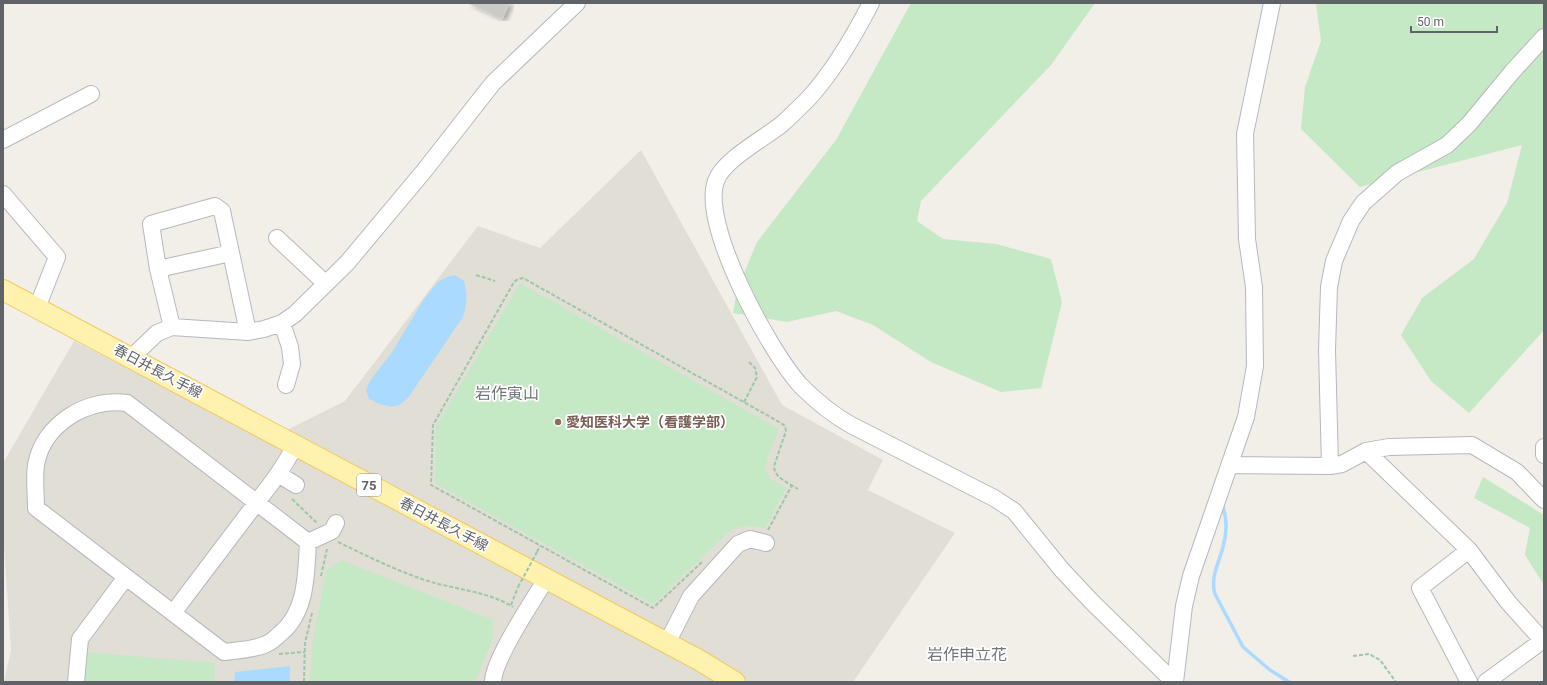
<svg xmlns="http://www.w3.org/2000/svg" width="1547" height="685" font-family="Roboto,'Noto Sans JP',sans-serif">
<defs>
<filter id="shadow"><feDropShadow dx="4" dy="2.5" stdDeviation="2" flood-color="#0004"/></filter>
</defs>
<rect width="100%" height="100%" fill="#f1efe8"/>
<!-- education -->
<path fill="#e1ded6" d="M641,150L782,405L883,460L868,490L955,533L853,682H4L11,650L3,531V463L74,341L267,440L345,401L478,226L540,248Z"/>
<!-- green -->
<path fill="#c5e8c5" d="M911,3H1095L1051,65L921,201L917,221L943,239L996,244L1051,259L1062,302L1041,388L1001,392L931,362L873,325L836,311L787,322L733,313L737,290L757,242L836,140Z
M1316,3H1544V330L1469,413L1431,381L1401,335L1422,298L1474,259L1507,203L1522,145L1360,187L1301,129L1305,87L1321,41Z
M520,283L779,429L767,459L765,470L771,479L786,488L765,528C751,525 741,525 728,532L653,604L435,483L436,427Z
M1483,477L1544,515V585L1525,555L1530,528L1474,498Z
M341,560L493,620V638L475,682H310L312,645L326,571Z
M86,652L215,663L214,682H83Z"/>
<!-- water -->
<path fill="#aadaff" d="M455,275L464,281C468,295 467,304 463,317L410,395C397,412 386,407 369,399L366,390L370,381L392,352L424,299L438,282L447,277Z
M290,666V682H234L235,672Z"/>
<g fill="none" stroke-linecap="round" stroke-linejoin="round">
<!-- stream -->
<path stroke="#aadaff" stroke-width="3.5" d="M1222,504C1227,517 1227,533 1223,547C1219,563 1210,577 1215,594L1243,647L1270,670L1289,682"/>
</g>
<!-- building -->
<path fill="#cccac5" stroke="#d6d1c6" filter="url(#shadow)" d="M468,3H509L502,19Z"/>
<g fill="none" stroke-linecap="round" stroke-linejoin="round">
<!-- minor casing -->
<g stroke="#b5b8bc" stroke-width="18">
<path id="minor" d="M871,3C854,36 834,71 808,99C800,107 791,116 782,124C765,138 723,160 716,181C700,225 770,352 801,386C816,401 833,415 851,425L994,498L1014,511L1062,570L1092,602L1174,682
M3,140L91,94
M3,194L57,257L37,308
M277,238L325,283
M158,269L231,253
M282,323L290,347L292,364L286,385
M172,327L158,269L151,224L215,206L222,211L248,332
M132,357L157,333L172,327L248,332L264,329L282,323L295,314L347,263L424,171L493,83L577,3
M1544,447V455
M1366,451L1469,550L1508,602L1544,642
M1230,465L1330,466L1342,464L1366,451L1389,447L1472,445L1517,472L1544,500
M1330,466L1327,350L1329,287L1334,261L1351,221L1363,203L1397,173L1447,145L1469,124L1512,72L1544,37
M278,474L296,485
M308,542L332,531L336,523
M1469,550L1420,588L1469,682
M173,613L224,652C238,650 254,650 266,644C272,642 276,637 281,633C307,611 306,574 308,542L127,403C88,397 43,424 36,465C34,478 36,494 36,508L173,613L257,502C271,484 285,466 295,445
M667,643L691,596L738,544L750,539L766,543
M76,682L80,639L126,577
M493,682C493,660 533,601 546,579
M1175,682L1184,606L1191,576L1246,417L1255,366L1254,287L1247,239L1245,134L1272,3
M1486,682L1542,641"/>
</g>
<!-- major casing -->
<g stroke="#f2c960" stroke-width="22">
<path id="major" d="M3,290L699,660L735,682"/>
</g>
<!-- path -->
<path stroke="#9cc7a9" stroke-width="2" stroke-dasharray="4 2" stroke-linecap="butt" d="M476,275L495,281
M744,402L757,377L755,368L749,362
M292,499L318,524
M768,530L792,485
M338,542C367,556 397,571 428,581C457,590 487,591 513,607
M537,552L540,546
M702,562L653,608L431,485L433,425L514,282L518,279L523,278L781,423L785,426L786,431L774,466C774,478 789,483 798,489
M321,576L327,549
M511,605L518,587
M279,654L305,652
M1353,656L1369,654L1380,660L1396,682
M304,682L305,643L312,613"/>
<!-- minor -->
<use href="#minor" stroke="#fff" stroke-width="16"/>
<!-- major -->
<use href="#major" stroke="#fff2af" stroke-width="20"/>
<!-- path-bridge -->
<path stroke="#9cc7a9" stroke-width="2" stroke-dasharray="4 2" stroke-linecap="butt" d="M518,587L537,552"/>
</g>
<!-- markers -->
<circle fill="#8d6e63" stroke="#fff" stroke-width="1.5" cx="558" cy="422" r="4"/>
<g text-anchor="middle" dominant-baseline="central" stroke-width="3.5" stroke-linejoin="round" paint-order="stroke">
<!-- shield labels -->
<rect fill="#fff" stroke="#8f9295" stroke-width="1" x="357" y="474" width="24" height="22" rx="3"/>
<g font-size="13" font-weight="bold" fill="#5f6368">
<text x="369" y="485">75</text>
</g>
<!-- street labels -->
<g font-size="14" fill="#5f6368" stroke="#fff">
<text transform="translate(158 371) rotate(28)">春日井長久手線</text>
<text transform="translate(444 524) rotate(28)">春日井長久手線</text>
</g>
<!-- education labels -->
<g font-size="14" font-weight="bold" fill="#785e54" stroke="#fff" text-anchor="start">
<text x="566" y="422">愛知医科大学（看護学部）</text>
</g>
<!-- quarter labels -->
<g font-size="16" fill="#70757a" stroke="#fff">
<text x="507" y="393">岩作寅山</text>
<text x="967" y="654">岩作申立花</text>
</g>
</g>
<!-- border -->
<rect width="1547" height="685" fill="none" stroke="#5f6368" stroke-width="8"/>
<!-- scale -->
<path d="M1411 26v6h86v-6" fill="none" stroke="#5f6368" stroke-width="2"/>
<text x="1417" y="26" font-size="12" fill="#5f6368" stroke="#ffffff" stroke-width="3" paint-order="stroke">50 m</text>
</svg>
